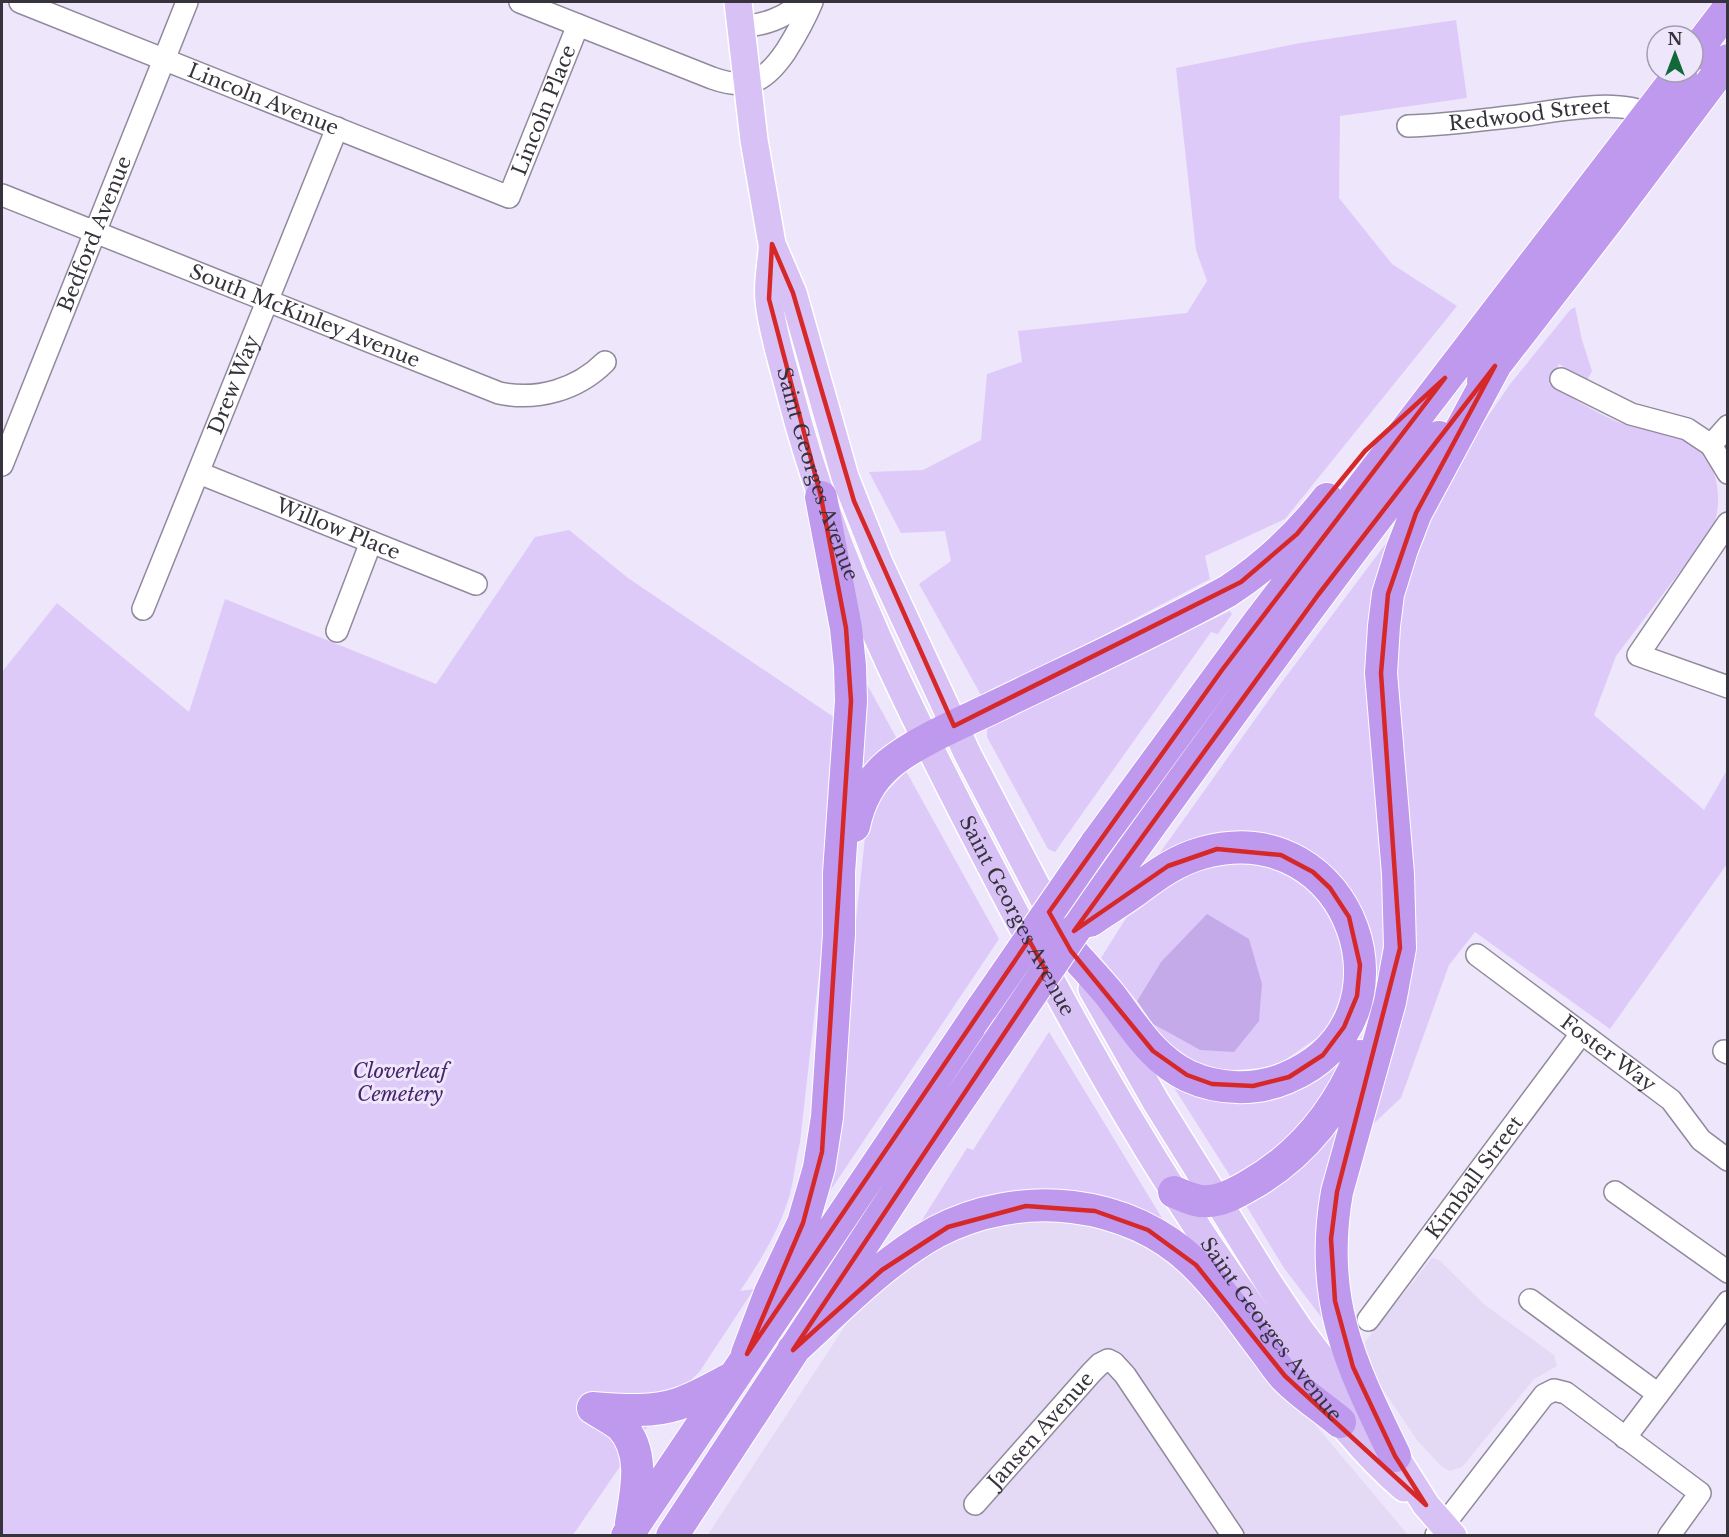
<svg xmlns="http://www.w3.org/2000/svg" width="1729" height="1537" font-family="'Libre Baskerville',serif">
<rect width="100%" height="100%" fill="#eee6fb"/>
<!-- built -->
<path fill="#e4daf5" d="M1071,1217L1144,1235L1207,1290L1287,1391L1408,1535L707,1536L853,1314L902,1270L973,1230Z
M1432,1258L1439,1260L1485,1305L1554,1355L1557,1366L1534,1379L1462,1467L1450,1471L1441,1466L1417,1440L1374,1376L1363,1348L1365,1342Z"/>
<!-- green -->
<path fill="#decaf9" d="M1456,20L1467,98L1340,116L1339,198L1392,264L1457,306L1285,519L1205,556L1210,579L1026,676L981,695L919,584L951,561L945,531L901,533L869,472L923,470L981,440L987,374L1022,362L1018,331L1187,313L1207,281L1196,250L1176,68L1300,43Z
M1575,307L1582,340L1592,371L1587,380L1559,364L1549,384C1571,397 1594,412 1618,422C1635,429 1654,430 1672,435C1715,448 1726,490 1713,528L1616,656L1594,715L1704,810L1727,770V864L1610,1029L1475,932L1449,965L1401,1098L1372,1125L1413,911L1391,656L1401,575L1437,490L1511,383L1570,310Z
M1399,526L1387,912L1377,990L1355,1049L1302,1131L1234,1182L1171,1083L1252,1096L1362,1006L1318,865L1157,857L1276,690Z
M569,530L628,578L847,726L800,1142C796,1159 794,1177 790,1194C780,1229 761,1260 740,1291L754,1289L700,1371L688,1383L669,1395L573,1535L2,1536V672L57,603L189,712L225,599L436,684L535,537Z
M1230,611L1232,614L1218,634L1211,632L1055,852L1048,849L987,737V727Z
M863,677L897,739L856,783Z
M906,771L999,939L826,1197L867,819C876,800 892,787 906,771Z
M1260,860L1311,883L1337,917L1346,988L1324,1033L1275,1067L1208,1072L1148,1027L1153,1024L1200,1050L1161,962L1137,1001L1101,958L1138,899L1206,861Z
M1049,1032L1168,1228L1113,1206L919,1225L967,1148L973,1150Z
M1358,1083L1325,1322L1284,1268L1244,1202Z"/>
<!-- water -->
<path fill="#c5aaea" d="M1207,914L1249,939L1262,984L1259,1021L1234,1052L1200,1050L1153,1024L1137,1001L1161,962Z"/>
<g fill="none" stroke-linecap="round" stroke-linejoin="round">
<!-- minor casing -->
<g stroke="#91899c" stroke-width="24">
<g id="minor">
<path id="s1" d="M20,2L509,197L578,25"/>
<path d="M520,2L712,78C748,91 765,82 786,51C796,35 805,19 812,2"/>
<path d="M740,27C765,25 784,18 803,2"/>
<path id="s2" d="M1408,126C1445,125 1481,120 1518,116C1552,112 1619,97 1649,115"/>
<path id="s3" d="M2,195L499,393C537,401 577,390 605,362"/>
<path d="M1561,379L1631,414L1687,429L1711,445L1728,473"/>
<path d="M1711,445L1728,426"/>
<path id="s4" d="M2,465L187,2"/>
<path id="s5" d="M199,473L476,584"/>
<path d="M1728,523L1638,655L1728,687"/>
<path id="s6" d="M143,609L337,128"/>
<path d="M337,631L371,542"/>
<path id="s7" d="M1477,955L1671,1100L1701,1140L1728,1160"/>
<path d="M1724,1051L1728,1053"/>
<path d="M1615,1192L1728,1272"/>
<path d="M1530,1300L1658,1394"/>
<path id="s8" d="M1368,1320L1581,1034"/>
<path d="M1625,1438L1728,1302"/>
<path id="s9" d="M975,1504L1092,1372L1100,1364L1108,1360L1114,1363L1125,1375L1233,1536"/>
<path d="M1436,1535L1544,1395L1554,1390L1566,1393L1700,1493L1669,1536"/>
</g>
</g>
<!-- major casing -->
<g stroke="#fff" stroke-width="30">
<g id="major">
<path d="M738,2L754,140L772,244L793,293L845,477L879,563L968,755L1059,929"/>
<path id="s10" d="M772,250C771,266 767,284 769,300C771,328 784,368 791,396C834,562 911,714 990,865C1078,1035 1171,1203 1288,1355C1324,1401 1359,1450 1404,1488"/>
<path d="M1092,989L1156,1102L1268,1282L1300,1330L1395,1456L1426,1505L1453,1536"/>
</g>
</g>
<!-- highway casing -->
<g stroke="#fff" stroke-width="34">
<path id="highway" d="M1693,55L1728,9
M1483,381L1610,217L1728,60
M854,826C859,802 870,780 889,764C915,742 963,722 994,707C1072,669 1152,633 1228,591C1266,566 1299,535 1327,499
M1095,845L1258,623L1681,72
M1074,931C1194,765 1313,598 1439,437
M1071,951C1084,966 1098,980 1110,995C1134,1026 1152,1059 1188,1076C1219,1090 1255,1091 1286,1078C1425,1021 1352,811 1202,853C1174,861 1155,876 1132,893C1118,903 1104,911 1090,921
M1174,1192C1185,1196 1197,1203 1209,1201C1223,1200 1236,1193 1248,1186C1300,1157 1337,1111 1360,1056
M793,1350C838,1309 882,1262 936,1232C1019,1188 1130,1198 1197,1266C1222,1291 1241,1319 1262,1347C1270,1357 1276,1367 1284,1376C1300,1393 1322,1407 1340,1422
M747,1354L770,1293L803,1223L819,1168L827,1117L839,934V873L851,701L850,666L846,628L821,497
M593,1408C621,1410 651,1413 678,1404C696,1398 713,1388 730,1379
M593,1408C602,1414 613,1419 621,1426C646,1452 636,1492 631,1523
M1395,1456C1350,1363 1318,1299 1337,1192L1390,1002L1400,948L1398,874L1381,673L1384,626L1388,594L1402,549L1416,513L1495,366
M627,1536C745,1358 865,1183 983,1007
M672,1536L920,1157L998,1043"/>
</g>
<!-- minor -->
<use href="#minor" stroke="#fff" stroke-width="21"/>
<!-- major -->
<use href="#major" stroke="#d8c2f5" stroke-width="27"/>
<!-- highway -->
<use href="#highway" stroke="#be99ee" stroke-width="32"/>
<!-- highway-bridge casing -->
<g stroke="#fff" stroke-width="34" stroke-linecap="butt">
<path id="highway-bridge" d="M983,1007L1095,845
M998,1043L1074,931"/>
</g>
<!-- highway-bridge -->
<use href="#highway-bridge" stroke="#be99ee" stroke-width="32"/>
</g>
<!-- marked area -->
<path fill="none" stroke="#d62828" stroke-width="4.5" stroke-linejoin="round" d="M772,244L793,293L854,501L954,726L1241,582L1297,534L1365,451L1445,378L1222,670L1049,912L1071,951L1153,1051L1187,1075L1212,1084L1253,1086L1289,1077L1323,1055L1344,1027L1357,996L1360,965L1349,917L1330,888L1313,872L1281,855L1217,849L1168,866L1074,931L1318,595L1495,366L1416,513L1388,594L1381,673L1400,948L1337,1192L1331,1239L1335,1301L1353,1367L1395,1456L1426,1505L1285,1376L1196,1265L1148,1230L1095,1211L1026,1206L948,1227L882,1270L793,1350L1046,971L1029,940L747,1354L803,1223L822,1152L851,701L846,628L821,497L769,299Z"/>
<g text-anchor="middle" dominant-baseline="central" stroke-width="6" stroke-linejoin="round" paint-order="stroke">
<!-- street labels -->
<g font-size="20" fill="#37333c" stroke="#eee6fb">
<text stroke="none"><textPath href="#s1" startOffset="262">Lincoln Avenue</textPath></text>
<text stroke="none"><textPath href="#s1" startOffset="620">Lincoln Place</textPath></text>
<text stroke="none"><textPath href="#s2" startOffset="122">Redwood Street</textPath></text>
<text stroke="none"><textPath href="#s4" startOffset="249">Bedford Avenue</textPath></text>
<text stroke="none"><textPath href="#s3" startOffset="326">South McKinley Avenue</textPath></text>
<text stroke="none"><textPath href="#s6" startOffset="242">Drew Way</textPath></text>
<text stroke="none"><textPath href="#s10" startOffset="231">Saint Georges Avenue</textPath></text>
<text stroke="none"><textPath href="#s5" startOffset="150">Willow Place</textPath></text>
<text stroke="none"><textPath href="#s10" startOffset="717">Saint Georges Avenue</textPath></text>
<text stroke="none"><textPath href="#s7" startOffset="164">Foster Way</textPath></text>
<text stroke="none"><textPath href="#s8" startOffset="178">Kimball Street</textPath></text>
<text stroke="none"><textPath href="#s10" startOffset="1203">Saint Georges Avenue</textPath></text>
<text stroke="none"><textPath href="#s9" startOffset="99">Jansen Avenue</textPath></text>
</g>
<!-- park labels -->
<g font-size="20" font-style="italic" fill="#48236d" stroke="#eee6fb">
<text x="400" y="1071">Cloverleaf<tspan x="400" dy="23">Cemetery</tspan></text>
</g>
</g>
<!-- border -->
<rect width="1729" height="1537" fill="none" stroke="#37333c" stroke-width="6"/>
<!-- north arrow -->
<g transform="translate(1675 54)"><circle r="28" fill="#eee6fb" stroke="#a59eaf" stroke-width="1.5"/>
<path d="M0-4.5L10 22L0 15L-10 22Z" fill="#126839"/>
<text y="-9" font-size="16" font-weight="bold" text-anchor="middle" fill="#37333c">N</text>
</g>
</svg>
